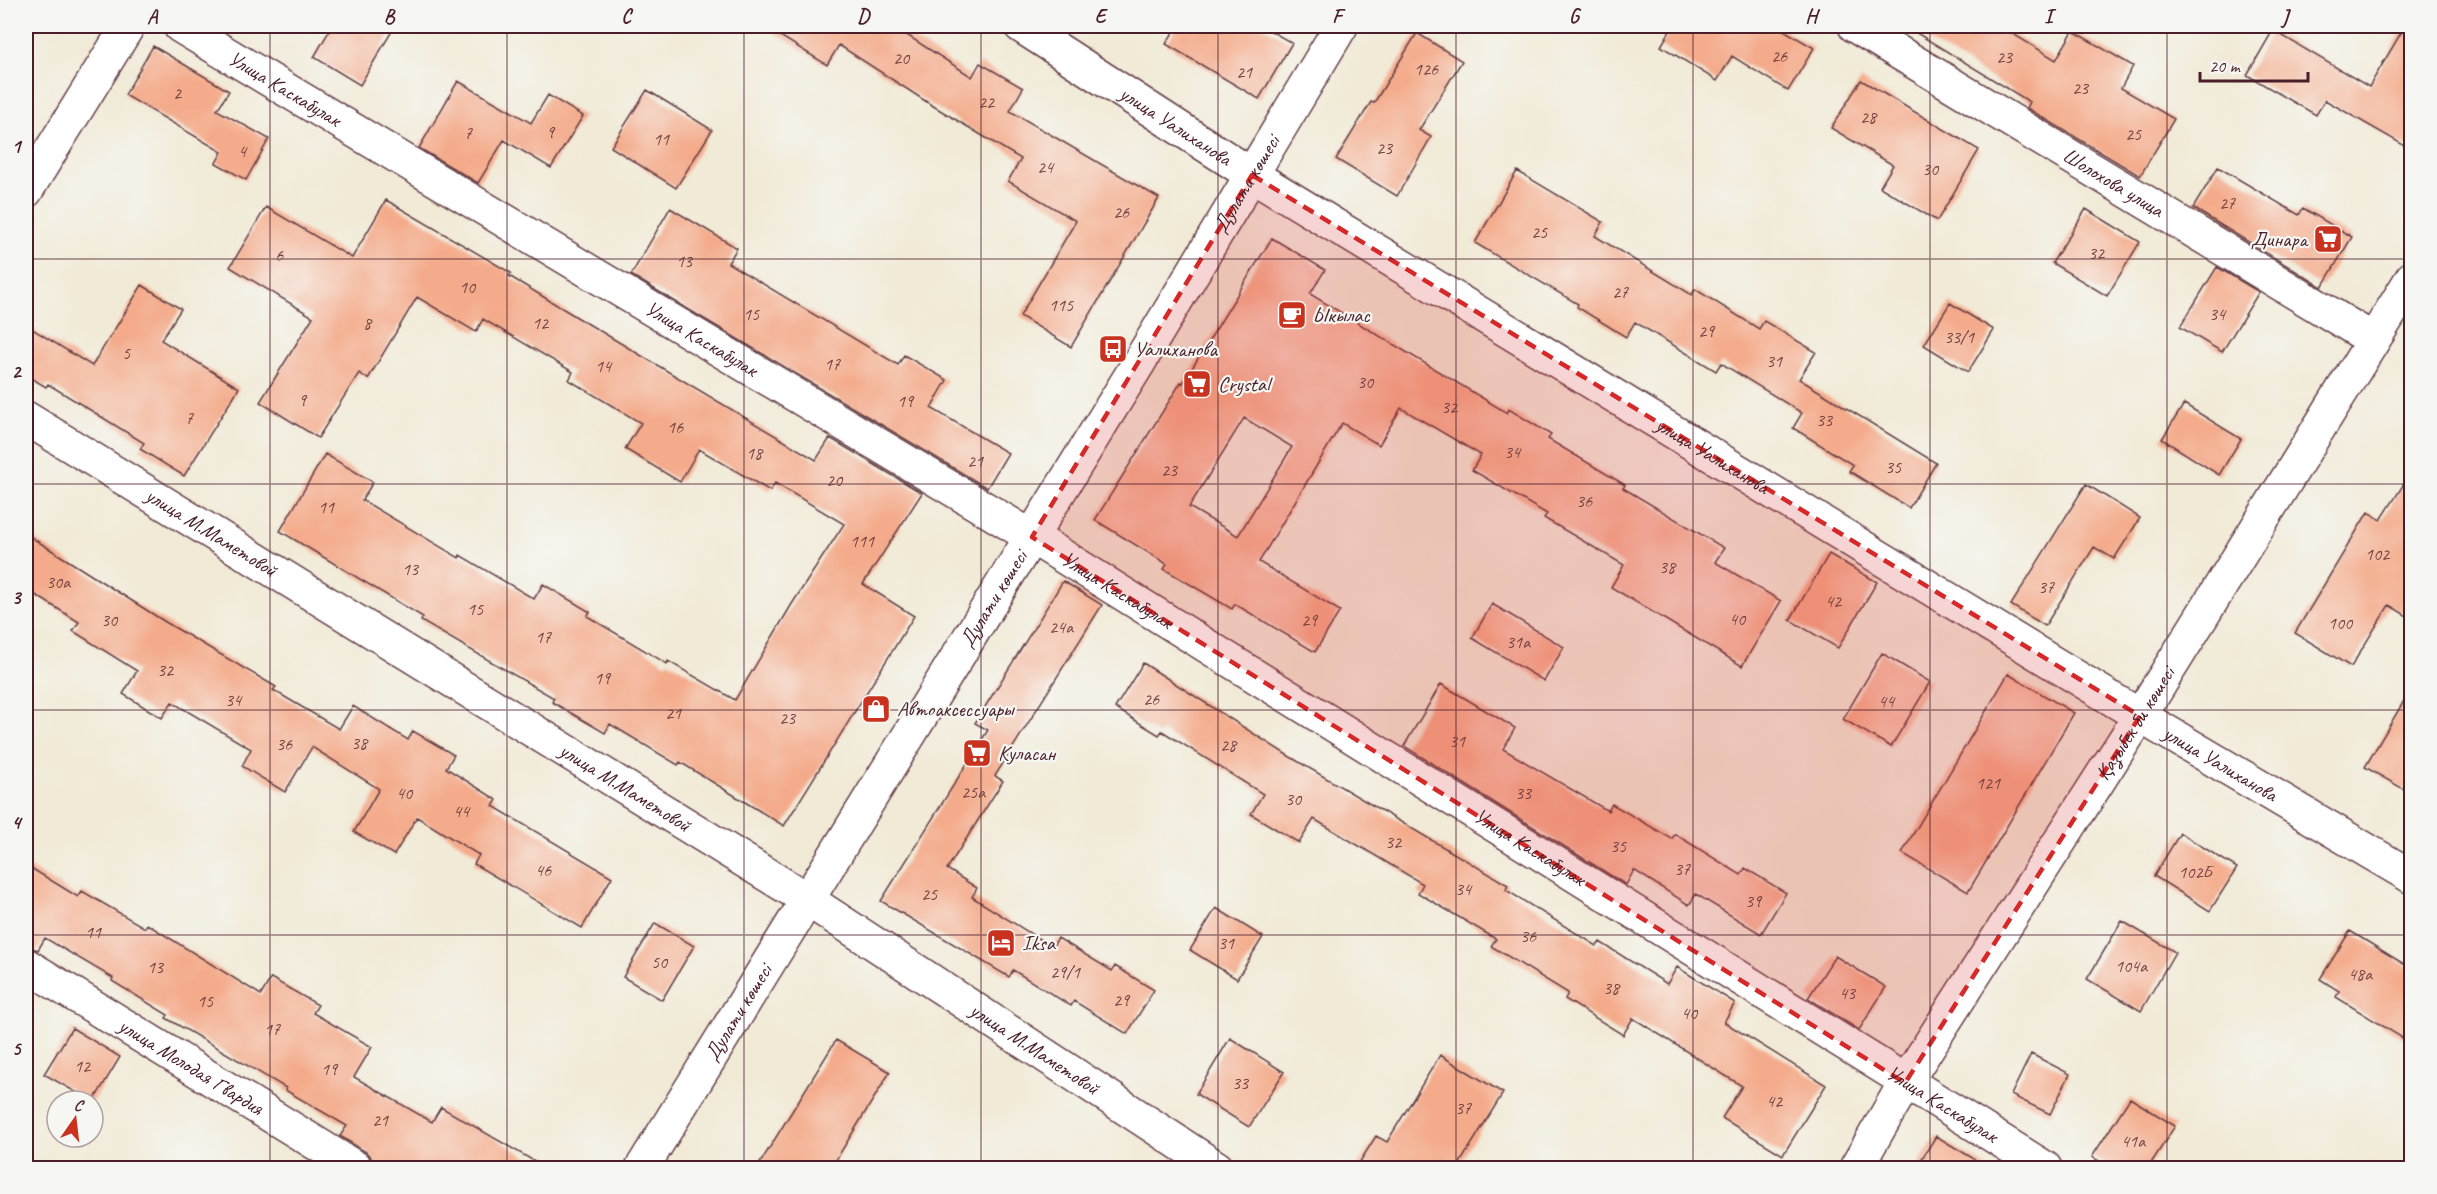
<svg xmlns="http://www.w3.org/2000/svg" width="2437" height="1194" font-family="Caveat,sans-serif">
<rect width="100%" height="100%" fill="#f6f6f2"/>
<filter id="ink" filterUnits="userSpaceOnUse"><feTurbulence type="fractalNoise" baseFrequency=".0167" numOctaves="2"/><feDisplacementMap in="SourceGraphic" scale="12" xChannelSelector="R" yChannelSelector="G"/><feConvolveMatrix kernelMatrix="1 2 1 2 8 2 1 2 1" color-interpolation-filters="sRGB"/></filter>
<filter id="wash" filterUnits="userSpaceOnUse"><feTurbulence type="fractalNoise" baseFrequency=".008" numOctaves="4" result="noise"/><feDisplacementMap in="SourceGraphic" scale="24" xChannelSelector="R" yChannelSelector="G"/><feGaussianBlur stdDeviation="1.35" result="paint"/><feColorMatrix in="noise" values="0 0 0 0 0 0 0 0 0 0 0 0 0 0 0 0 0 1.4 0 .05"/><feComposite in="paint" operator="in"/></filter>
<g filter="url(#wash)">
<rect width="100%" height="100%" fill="#f1ead7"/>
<g id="blocks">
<!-- building -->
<path fill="#f4ab8b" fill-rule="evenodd" d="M332,26H395L360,85L314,57Z
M764,26H893L972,77L980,63L1023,88L1010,111L1159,198L1071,347L1020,316L1076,221L1008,181L1021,159L930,104L839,45L827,65Z
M1177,26H1262L1292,43L1259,99L1166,44Z
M1673,26H1777L1814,48L1788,91L1732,56L1717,81L1661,46Z
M1905,26H2000L2056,60L2073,31L2133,66L2121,88L2174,119L2140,176L2027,108L2030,102Z
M2405,26H2412V150L2325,100L2316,115L2247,75L2273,30L2369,87Z
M1417,33L1462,61L1419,130L1431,137L1397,196L1336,159L1371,102L1374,103Z
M153,46L229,91L217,110L269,139L246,180L216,163L222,152L125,95Z
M1861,80L1979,150L1937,221L1880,187L1893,165L1831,128Z
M458,81L531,123L548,95L583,116L551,168L504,140L478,183L419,148Z
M647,90L712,130L676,188L611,147Z
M2218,167L2299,215L2303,208L2352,237L2322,287L2193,208Z
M1517,171L1603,222L1595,236L1692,295L1695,289L1759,329L1764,321L1816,352L1799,379L1936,463L1909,508L1849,471L1853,465L1793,428L1802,413L1721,363L1716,371L1635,322L1626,337L1577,307L1578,304L1475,243Z
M386,200L511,273L509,276L575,316L816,460L830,438L922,493L863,584L914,616L784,826L680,762L678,765L610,724L605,733L552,702L554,698L421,621L423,617L280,531L325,454L373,482L362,500L459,558L460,555L534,599L543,584L590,612L587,616L667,664L668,661L735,700L792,604L844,524L775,483L770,491L699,449L680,482L625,449L641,423L569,380L573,372L483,319L476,332L417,297L368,379L359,373L318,438L260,402L313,317L230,267L266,207L352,258Z
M670,208L737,248L728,263L898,365L904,355L947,380L931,408L1008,453L987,488L631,275Z
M2086,209L2140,242L2107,296L2052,263Z
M1272,238L1325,270L1310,294L1507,413L1509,409L1551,435L1548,439L1625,485L1623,488L1724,548L1715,562L1781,601L1742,666L1611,587L1624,565L1544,518L1547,514L1472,470L1481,455L1401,408L1379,445L1342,423L1259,562L1340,611L1315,652L1235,604L1232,609L1164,569L1167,564L1095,520L1181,382L1183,383ZM1244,418L1292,447L1238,536L1189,507Z
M2217,267L2259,292L2222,352L2180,327Z
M142,285L181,309L161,340L239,388L184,476L140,449L144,443L48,384L46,387L26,375V325L92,366Z
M1950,303L1994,330L1968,372L1924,345Z
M2184,404L2241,439L2219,475L2162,439Z
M2412,471V619L2389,605L2351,667L2295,633L2368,512L2381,520Z
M2086,484L2140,518L2114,559L2094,547L2045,626L2011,605Z
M26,534L167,623L276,687L273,690L339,729L353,706L408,740L413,731L454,755L446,768L497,800L493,806L612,877L582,928L474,864L479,855L417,817L394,855L354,832L379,789L312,747L285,792L242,766L251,749L172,702L162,718L123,694L137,671L73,631L79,622L26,589Z
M1829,554L1877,582L1838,648L1790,620Z
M1063,581L1102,605L995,776L1003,781L947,869L977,888L972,897L1052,947L1058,938L1112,971L1115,966L1154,990L1127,1034L1074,1001L1071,1006L1013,970L1009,977L881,901L988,730L975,723Z
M1492,604L1564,647L1544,681L1472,638Z
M1882,653L1930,682L1891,747L1843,719Z
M1143,663L1287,755L1508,885L1506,890L1597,946L1600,942L1667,984L1677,967L1735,1003L1724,1022L1826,1085L1783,1155L1722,1118L1742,1086L1633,1018L1623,1035L1565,999L1568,993L1491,946L1496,939L1418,893L1423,884L1314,819L1299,843L1251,814L1263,794L1162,731L1159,735L1115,708Z
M2008,674L2074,713L1968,892L1902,853Z
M1441,684L1515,728L1503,749L1608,811L1612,804L1672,839L1675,834L1741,875L1745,868L1786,893L1761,934L1696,894L1689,905L1634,870L1626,885L1404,746Z
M2412,687V794L2365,767Z
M2180,833L2237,868L2210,911L2154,876Z
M26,865L78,897L82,891L145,928L147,924L261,995L271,978L318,1005L313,1013L372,1047L354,1077L432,1122L441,1107L546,1168H375L373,1160L366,1152L340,1136L347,1126L285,1090L286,1088L166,1018L168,1015L112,981L113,978L45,938L38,950L26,946Z
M1216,908L1263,937L1237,979L1190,950Z
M2122,921L2175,952L2141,1011L2087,979Z
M655,923L694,946L662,1000L623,977Z
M2350,931L2412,969V1044L2336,997L2339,991L2320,979Z
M1835,956L1886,987L1859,1030L1808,998Z
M72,1028L120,1057L93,1102L44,1074Z
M1230,1038L1284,1072L1249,1127L1196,1094Z
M836,1040L890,1072L831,1168H757Z
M2031,1054L2070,1074L2050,1114L2011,1095Z
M1440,1055L1503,1093L1457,1168H1356L1376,1136L1387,1142Z
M2130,1098L2175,1126L2148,1168H2111L2092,1157Z
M1936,1136L1989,1168H1916Z"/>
</g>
</g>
<g filter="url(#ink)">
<use href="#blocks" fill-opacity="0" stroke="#633d45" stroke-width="1.5"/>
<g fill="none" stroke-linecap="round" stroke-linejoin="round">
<!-- street casing -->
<g stroke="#633d45" stroke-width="36">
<g id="street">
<path id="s1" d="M180,26L1032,537L2045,1168"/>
<path id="s2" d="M1021,26L1252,175L2140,716L2412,877"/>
<path id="s3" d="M1855,26L2372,339"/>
<path d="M26,191L128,26"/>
<path id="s4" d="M26,418L808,900L1217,1168"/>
<path id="s5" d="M26,965L356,1168"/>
</g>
</g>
<!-- secondary casing -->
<g stroke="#633d45" stroke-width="36">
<g id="secondary">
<path id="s6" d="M642,1168L1138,364L1341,26"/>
<path id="s7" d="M1856,1168L1905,1083L2140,716L2412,278"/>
</g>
</g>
<!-- street -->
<use href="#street" stroke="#fff" stroke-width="33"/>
<!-- secondary -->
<use href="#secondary" stroke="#fff" stroke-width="33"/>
</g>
</g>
<!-- marked area -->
<path fill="#d62828" fill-opacity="0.2" stroke="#d62828" stroke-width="4.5" stroke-dasharray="12 8" stroke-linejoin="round" d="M1252,175L2140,716L1905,1083L1032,537Z"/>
<!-- grid -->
<path fill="none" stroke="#4a1f2b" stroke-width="1.5" stroke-opacity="0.55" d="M270,26V1168M507,26V1168M744,26V1168M981,26V1168M1218,26V1168M1456,26V1168M1693,26V1168M1930,26V1168M2167,26V1168M26,259H2412M26,484H2412M26,710H2412M26,935H2412"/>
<!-- icons -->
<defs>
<g id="supermarket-square" transform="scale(1.5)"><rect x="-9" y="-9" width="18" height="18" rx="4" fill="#c8321e" stroke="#f6f6f2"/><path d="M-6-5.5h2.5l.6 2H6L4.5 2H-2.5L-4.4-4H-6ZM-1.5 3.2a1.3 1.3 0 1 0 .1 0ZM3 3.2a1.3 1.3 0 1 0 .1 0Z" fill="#fff"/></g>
<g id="cafe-square" transform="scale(1.5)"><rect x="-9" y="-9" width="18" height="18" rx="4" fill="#c8321e" stroke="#f6f6f2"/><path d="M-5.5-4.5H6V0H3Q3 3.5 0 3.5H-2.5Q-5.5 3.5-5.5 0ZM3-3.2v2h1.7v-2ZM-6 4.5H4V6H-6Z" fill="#fff"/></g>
<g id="bus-square" transform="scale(1.5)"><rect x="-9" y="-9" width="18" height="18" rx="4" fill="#c8321e" stroke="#f6f6f2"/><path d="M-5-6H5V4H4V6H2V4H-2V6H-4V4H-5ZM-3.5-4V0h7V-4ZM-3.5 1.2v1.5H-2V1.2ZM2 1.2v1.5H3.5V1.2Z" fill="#fff"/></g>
<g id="shop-square" transform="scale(1.5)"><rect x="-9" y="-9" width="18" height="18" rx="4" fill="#c8321e" stroke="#f6f6f2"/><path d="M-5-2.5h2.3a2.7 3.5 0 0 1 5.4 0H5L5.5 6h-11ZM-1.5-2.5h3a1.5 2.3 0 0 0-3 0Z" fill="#fff"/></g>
<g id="hotel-square" transform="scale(1.5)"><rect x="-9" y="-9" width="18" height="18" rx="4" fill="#c8321e" stroke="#f6f6f2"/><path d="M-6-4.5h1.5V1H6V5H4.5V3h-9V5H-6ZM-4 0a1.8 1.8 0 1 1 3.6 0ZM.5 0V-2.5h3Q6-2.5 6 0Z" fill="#fff"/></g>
</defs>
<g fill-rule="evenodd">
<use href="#supermarket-square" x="2328" y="239"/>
<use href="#cafe-square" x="1292" y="315"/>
<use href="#bus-square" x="1113" y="349"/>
<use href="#supermarket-square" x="1197" y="384"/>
<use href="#shop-square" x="876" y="709"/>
<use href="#supermarket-square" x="977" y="753"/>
<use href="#hotel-square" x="1001" y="943"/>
</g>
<g text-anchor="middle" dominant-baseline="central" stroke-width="4.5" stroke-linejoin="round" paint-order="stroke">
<!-- number labels -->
<g font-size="18" fill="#744243">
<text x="1779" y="56">26</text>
<text x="2004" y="57">23</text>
<text x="901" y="58">20</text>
<text x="1426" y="69">126</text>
<text x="1244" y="72">21</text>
<text x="2080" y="88">23</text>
<text x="177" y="93">2</text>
<text x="986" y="102">22</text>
<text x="1868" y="117">28</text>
<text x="550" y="132">9</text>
<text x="468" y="133">7</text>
<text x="2133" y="134">25</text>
<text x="661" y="139">11</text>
<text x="1384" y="148">23</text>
<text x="242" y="151">4</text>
<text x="1045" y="167">24</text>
<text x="1930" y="169">30</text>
<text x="2227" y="203">27</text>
<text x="1121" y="212">26</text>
<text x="1539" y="232">25</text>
<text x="2096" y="253">32</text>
<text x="279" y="255">6</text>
<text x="684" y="261">13</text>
<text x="467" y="287">10</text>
<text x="1620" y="292">27</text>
<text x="1061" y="305">115</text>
<text x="751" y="314">15</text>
<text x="2217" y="314">34</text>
<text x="367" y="323">8</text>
<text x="540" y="323">12</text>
<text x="1706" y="331">29</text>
<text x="1959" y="337">33/1</text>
<text x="126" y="353">5</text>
<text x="1774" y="361">31</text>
<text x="832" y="364">17</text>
<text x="603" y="366">14</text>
<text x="1365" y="382">30</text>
<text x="302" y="400">9</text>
<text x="905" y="401">19</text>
<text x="1449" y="407">32</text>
<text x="189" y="418">7</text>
<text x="1824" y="420">33</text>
<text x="675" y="427">16</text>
<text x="1512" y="452">34</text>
<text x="754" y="453">18</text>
<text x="975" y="461">21</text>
<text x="1893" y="467">35</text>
<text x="1169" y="470">23</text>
<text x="834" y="480">20</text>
<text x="1584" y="501">36</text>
<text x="326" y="507">11</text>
<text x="862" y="541">111</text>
<text x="2377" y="554">102</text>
<text x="1667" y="567">38</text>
<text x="410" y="569">13</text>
<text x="58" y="582">30а</text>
<text x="2046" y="587">37</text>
<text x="1833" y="601">42</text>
<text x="475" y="609">15</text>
<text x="1737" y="619">40</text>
<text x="109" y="620">30</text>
<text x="1309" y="620">29</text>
<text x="2340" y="623">100</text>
<text x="1061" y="627">24а</text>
<text x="543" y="637">17</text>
<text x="1518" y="642">31а</text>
<text x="165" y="670">32</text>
<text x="602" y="678">19</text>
<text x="1151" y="699">26</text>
<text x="233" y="700">34</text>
<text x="1886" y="701">44</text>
<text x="673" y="713">21</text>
<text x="787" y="718">23</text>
<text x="1457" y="741">31</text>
<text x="359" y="743">38</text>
<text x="284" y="744">36</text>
<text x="1228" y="745">28</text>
<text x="1988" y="783">121</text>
<text x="973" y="792">25а</text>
<text x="404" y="793">40</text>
<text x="1523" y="793">33</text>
<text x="1293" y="799">30</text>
<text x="461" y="811">44</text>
<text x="1393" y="842">32</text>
<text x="1618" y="846">35</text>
<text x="1682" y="869">37</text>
<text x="543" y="870">46</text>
<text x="2195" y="872">102Б</text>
<text x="1463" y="889">34</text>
<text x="929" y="894">25</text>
<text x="1753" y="901">39</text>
<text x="93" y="932">11</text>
<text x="1528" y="936">36</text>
<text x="1226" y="943">31</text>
<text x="659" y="962">50</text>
<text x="2131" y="966">104а</text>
<text x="155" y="967">13</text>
<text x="1065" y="972">29/1</text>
<text x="2360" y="974">48а</text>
<text x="1611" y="988">38</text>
<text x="1847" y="993">43</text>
<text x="1121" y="1000">29</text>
<text x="205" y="1001">15</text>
<text x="1689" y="1013">40</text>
<text x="272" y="1029">17</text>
<text x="82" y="1066">12</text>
<text x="329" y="1069">19</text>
<text x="1240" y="1083">33</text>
<text x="1774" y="1101">42</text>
<text x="1463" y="1108">37</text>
<text x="380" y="1120">21</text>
<text x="2133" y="1141">41а</text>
</g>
<!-- street labels -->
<g font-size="21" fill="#4a1f2b" stroke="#f6f6f2">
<text stroke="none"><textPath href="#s1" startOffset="122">Улица Каскабулак</textPath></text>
<text stroke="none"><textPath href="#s2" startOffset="184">улица Уалиханова</textPath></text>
<text stroke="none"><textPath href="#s3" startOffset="302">Шолохова улица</textPath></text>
<text stroke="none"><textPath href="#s6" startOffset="1155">Дулати көшесі</textPath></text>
<text stroke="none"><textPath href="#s1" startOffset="608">Улица Каскабулак</textPath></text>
<text stroke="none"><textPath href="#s2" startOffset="814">улица Уалиханова</textPath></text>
<text stroke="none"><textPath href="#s4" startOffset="218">улица М.Маметовой</textPath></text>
<text stroke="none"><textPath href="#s1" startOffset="1094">Улица Каскабулак</textPath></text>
<text stroke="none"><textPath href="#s6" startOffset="669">Дулати көшесі</textPath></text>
<text stroke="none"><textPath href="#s7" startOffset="525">Қазыбек би көшесі</textPath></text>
<text stroke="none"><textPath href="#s2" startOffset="1408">улица Уалиханова</textPath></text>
<text stroke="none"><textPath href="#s4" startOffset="704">улица М.Маметовой</textPath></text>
<text stroke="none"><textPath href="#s1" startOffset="1580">Улица Каскабулак</textPath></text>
<text stroke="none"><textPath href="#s6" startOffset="183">Дулати көшесі</textPath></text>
<text stroke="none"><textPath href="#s4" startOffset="1190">улица М.Маметовой</textPath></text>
<text stroke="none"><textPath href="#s5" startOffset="194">улица Молодая Гвардия</textPath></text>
<text stroke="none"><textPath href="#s1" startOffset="2066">Улица Каскабулак</textPath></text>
</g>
<!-- poi labels -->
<g font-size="21" fill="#4a1f2b" stroke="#f6f6f2" text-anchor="start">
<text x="2307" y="239" text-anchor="end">Динара</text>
<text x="1313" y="315">Ыкылас</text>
<text x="1134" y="349">Уалиханова</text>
<text x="1218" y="384">Crystal</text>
<text x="897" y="709">Автоаксессуары</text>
<text x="998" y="753">Куласан</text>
<text x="1022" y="943">Iksa</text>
</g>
</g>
<!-- margin -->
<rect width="2437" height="1194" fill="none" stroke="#f6f6f2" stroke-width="66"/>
<!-- north arrow -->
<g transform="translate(75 1119) rotate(14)"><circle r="28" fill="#f6f6f2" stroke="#b1a0a2" stroke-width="1.5"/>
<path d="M0-4.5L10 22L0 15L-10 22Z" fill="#c8321e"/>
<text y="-9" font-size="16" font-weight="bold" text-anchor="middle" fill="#4a1f2b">С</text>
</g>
<!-- scale -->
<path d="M2200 72v9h108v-9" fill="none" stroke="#4a1f2b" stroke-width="3"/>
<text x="2209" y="72" font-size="18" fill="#4a1f2b" stroke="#f6f6f2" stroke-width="4.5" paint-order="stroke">20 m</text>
<rect x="33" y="33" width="2371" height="1128" fill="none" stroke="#4a1f2b" stroke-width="2"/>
<g font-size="20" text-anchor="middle" font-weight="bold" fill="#4a1f2b">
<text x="152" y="23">A</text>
<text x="389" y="23">B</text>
<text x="626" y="23">C</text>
<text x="863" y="23">D</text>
<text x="1100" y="23">E</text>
<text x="1337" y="23">F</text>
<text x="1574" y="23">G</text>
<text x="1811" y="23">H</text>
<text x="2048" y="23">I</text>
<text x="2285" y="23">J</text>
<text x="16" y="153">1</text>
<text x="16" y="378">2</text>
<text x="16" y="604">3</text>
<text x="16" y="829">4</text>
<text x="16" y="1055">5</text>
</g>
</svg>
